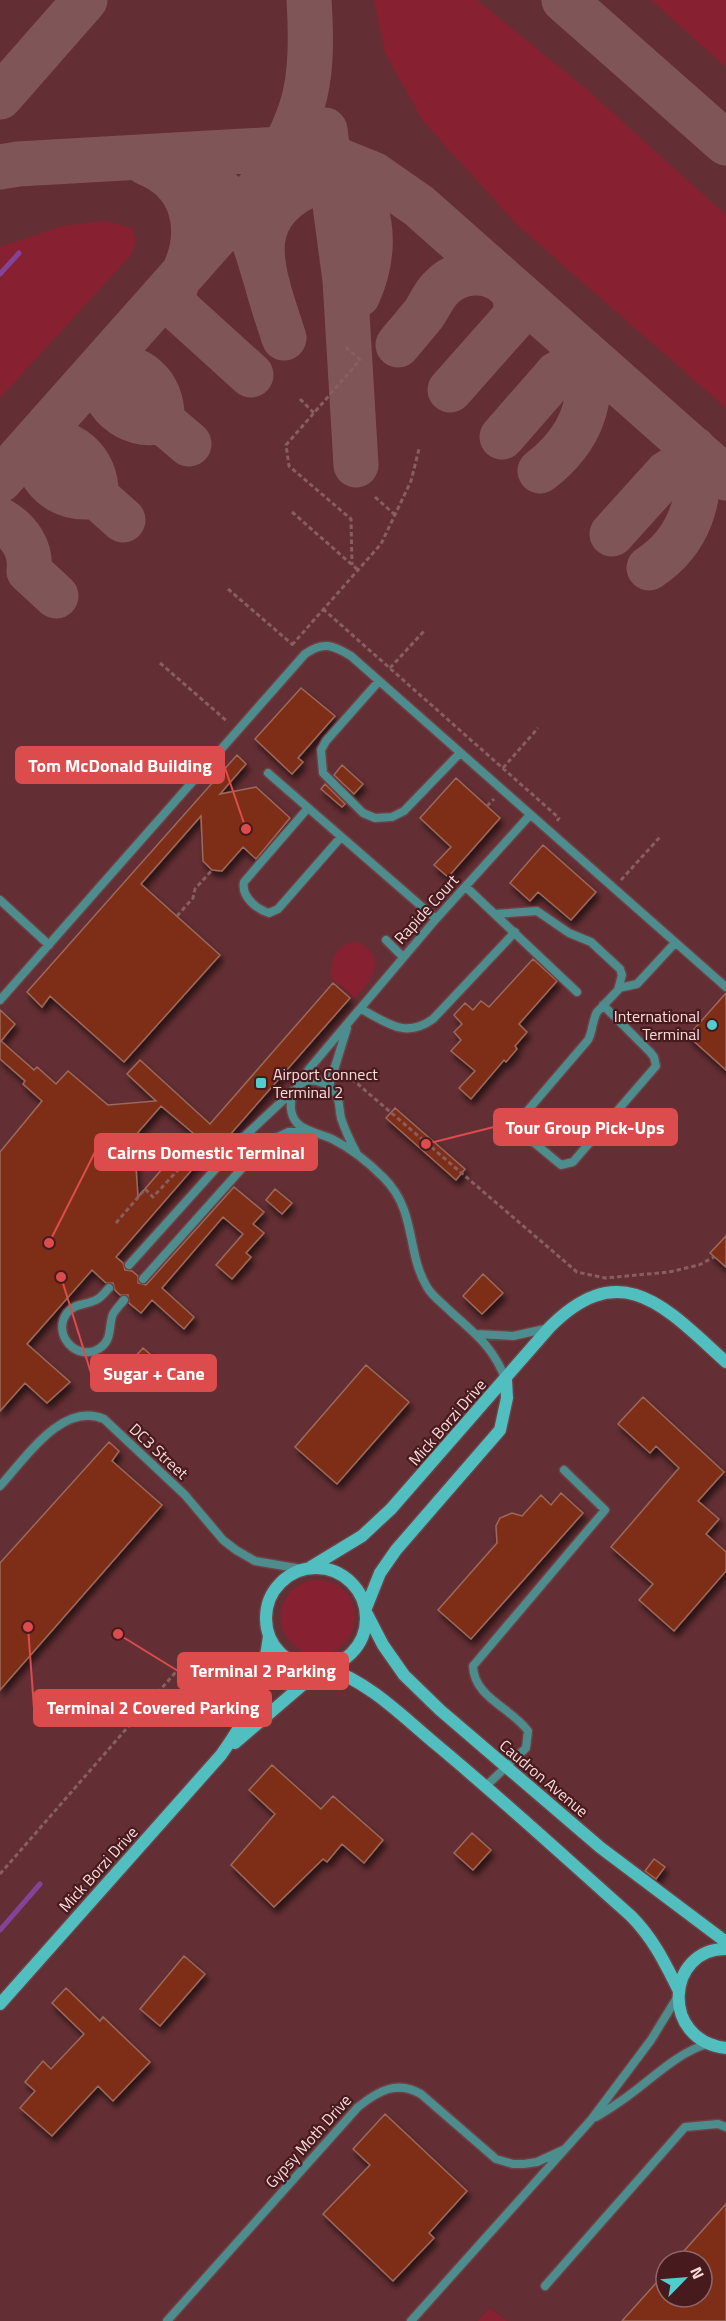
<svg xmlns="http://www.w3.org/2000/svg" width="726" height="2321" font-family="'Titillium Web',sans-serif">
<defs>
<filter id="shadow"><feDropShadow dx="3" dy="5.5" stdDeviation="3" flood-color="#0009"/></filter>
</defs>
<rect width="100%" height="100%" fill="#532428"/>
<!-- built -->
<path fill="#642f34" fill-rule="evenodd" d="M0,0H726V2321H508L489,2308L477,2321H0ZM666,2261H702V2297H666Z"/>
<!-- green -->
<path fill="#872131" d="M374,0H477L583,86L726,215V408L517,225L423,121L385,53Z
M651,0H726V67Z
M105,221L132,228L136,241L131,255L0,398V247L63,226Z
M355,941C390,957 373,977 355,999L330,977C333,956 334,947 355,941Z
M281 1617a37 37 0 1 1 74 0a37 37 0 1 1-74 0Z
M489,2308L508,2321H477Z"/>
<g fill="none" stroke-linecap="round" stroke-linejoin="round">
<!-- stream -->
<path stroke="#834399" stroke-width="5" d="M0,274L19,253
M0,1930L40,1884"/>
<!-- taxiway -->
<path stroke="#805558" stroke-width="45" d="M564,0L726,143
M0,97L85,0
M325,130L345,280L356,465
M157,159C194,164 228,191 246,223C256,242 261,265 268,286
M146,163C193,181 204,229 184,272
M333,165C376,196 378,250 358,295
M0,167L18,164L280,149L326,155L373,174L419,206L726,478
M178,279L174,292L176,307L251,375
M284,338C263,272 235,213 320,180
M398,345C406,335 414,326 422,316C429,308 432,297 440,289C457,270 488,267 507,285C517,294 518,307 513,319L450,390
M162,421C129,430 96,401 101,366C137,362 164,383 162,421L189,444
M502,437L557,374C574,364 587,362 605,371
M540,471C579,441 598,400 583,351
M0,480L266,180C308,113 314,78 309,0
M96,496C60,502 34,478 34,442C69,436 98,460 96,496L123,520
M0,520C19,531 32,549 29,571L56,596
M612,534L667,473C683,462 697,460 715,468
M649,568C690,541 705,495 694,449"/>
</g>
<!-- building -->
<path fill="#7e2e17" stroke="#9c695b" stroke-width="1.5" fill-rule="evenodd" filter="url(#shadow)" d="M301,688L335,716L298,758L303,762L292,774L255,739Z
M237,755L246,764L220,794L256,787L290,818L256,859L243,847L222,871L212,870L203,861L201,816L141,884L220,955L124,1062L50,996L42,1007L27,992Z
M342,765L363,784L354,794L334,775Z
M456,778L500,818L448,877L434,865L451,847L420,818Z
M325,784L345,804L342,807L321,789Z
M543,845L596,892L571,920L538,892L530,901L510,883Z
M533,959L557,981L519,1024L527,1032L515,1046L517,1049L506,1062L504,1060L471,1099L459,1088L475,1071L451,1051L461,1040L454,1032L462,1024L454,1015L465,1003L473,1010L481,1001L489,1007Z
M333,983L350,998L214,1153L210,1149L116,1257L123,1263L125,1270L132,1271L138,1276V1283L146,1285L234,1187L264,1212L253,1224L264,1233L246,1253L251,1257L232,1279L216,1265L243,1234L223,1217L162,1288L194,1317L184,1329L152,1300L141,1313L129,1303L128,1295H120L115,1290L113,1283H106L92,1270L27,1344L70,1382L47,1403L25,1383L0,1411V1152L42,1101L23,1084L25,1081L0,1059V1010L15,1024L1,1041L34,1070L37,1067L56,1084L68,1071L108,1105L156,1101L127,1074L140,1060L210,1124ZM161,1106L193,1133L138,1197L134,1137Z
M726,993V1070L688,1036Z
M395,1108L465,1169L456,1180L386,1118Z
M275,1189L292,1203L282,1214L266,1200Z
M726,1236V1267L710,1253Z
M483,1274L503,1293L482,1314L463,1296Z
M143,1348L158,1361L150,1371L134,1358Z
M366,1365L409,1402L337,1484L295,1447Z
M643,1397L724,1472L698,1501L719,1519L706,1534L726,1552V1571L674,1631L639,1600L653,1584L611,1547L679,1468L656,1446L650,1453L618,1424Z
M109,1442L119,1451L112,1461L162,1505L0,1690V1563Z
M561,1493L583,1513L471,1639L438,1610L497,1543L496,1526L500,1518L512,1513L522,1516L541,1495L551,1505Z
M272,1765L321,1809L333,1796L383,1840L364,1863L342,1844L327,1862L323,1859L274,1907L231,1865L275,1814L249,1790Z
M472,1833L491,1850L473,1870L454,1853Z
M654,1859L665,1867L656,1879L645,1871Z
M184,1956L205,1974L160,2026L140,2009Z
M66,1988L100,2021L103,2017L150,2062L113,2101L98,2086L52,2136L20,2108L35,2091L25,2082L43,2061L51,2069L84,2034L52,2003Z
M385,2114L467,2191L429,2233L434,2238L393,2281L323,2214L370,2165L353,2149Z
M726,2204V2321H622L666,2272V2297H702V2261H675Z"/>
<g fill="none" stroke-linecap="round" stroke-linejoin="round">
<!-- lane casing -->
<g stroke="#6e4145" stroke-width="11">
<path id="lane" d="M379,681L326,741L321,750L323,773L363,813L375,818L392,817L404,811L460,753
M268,773L436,919
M308,808L244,882C241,896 256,909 269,913L278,909L341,837
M466,887L577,992
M0,900L49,945
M495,914L537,911L569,933L591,942L620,969L622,975L618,990L597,1012C592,1021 593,1031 588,1040L517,1123L520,1131L561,1165L573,1162L656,1066L654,1057L650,1052L603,1005
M386,940L403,957
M619,988L637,984L675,943
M0,1000L305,654C323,641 333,645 351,656L726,987
M361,1009C388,1023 405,1039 433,1019L515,932
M299,1085L309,1069L436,919L530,815
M329,1086L347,1028
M356,1152C350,1141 345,1130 341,1118C339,1110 340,1099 335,1092C331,1087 326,1083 320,1082C296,1073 282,1106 297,1123C305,1132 323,1134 334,1140C354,1150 369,1163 384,1178C417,1211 406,1252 427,1287C432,1296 442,1303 449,1310C476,1335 492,1345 506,1380
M129,1265L245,1136L293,1091
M143,1279L252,1157L276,1138L288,1132L307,1130
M109,1288C105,1292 102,1297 96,1300C86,1305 75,1303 67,1313C51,1335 78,1363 100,1348C113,1339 108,1326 113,1314C116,1309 121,1304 124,1300
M476,1334L513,1336L549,1328
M0,1486C25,1459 62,1401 104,1419L185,1495L223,1540L236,1550L255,1561L302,1569
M486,1786L526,1748L528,1731C512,1708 474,1698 473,1666L605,1510L564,1470
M596,2117C606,2111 617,2104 628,2096C653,2078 677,2053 707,2044
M545,2286L685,2127L718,2124L726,2127
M167,2321L358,2107C378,2091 397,2080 421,2094L496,2159L513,2164H524L537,2162L563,2150
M411,2321L591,2120L651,2040L678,1996"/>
</g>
<!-- secondary casing -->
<g stroke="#6e4145" stroke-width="15">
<path id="secondary" d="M311,1567L362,1536L391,1509L549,1328C622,1254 667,1309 726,1362
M266 1618a50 50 0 1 1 100 0a50 50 0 1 1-100 0Z
M366,1608L380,1573L396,1550L500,1430L507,1398L506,1380
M367,1614L383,1645L404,1675L440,1710L601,1848L726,1942
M327,1668C371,1683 403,1717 438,1746C504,1801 567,1859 631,1916C653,1938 665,1963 679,1991
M235,1743L321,1669
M726,1949C667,1948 659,2040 726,2048
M0,2004L221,1755C251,1713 262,1689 269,1636"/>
</g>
<!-- path -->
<path stroke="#885e61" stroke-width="3" stroke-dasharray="4.5 3" stroke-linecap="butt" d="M346,347L360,360L286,445L289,466L351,519L352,565
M300,399L314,413
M375,497L394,514
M292,512L358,570
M228,589L293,645
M323,609L559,818L557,821
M292,645L381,544L411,481L419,449
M160,663L228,722
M390,668L425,630
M503,768L538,728
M487,806L494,799
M621,880L660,837
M177,916L193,898L195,889L212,870
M346,1074L577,1272L605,1278L669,1272L699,1265L714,1257
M116,1223L145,1189L153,1197L203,1143
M0,1874L188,1658"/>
<!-- lane -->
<use href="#lane" stroke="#4d8d8e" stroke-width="8"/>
<!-- secondary -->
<use href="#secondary" stroke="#51bec0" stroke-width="12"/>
</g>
<!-- markers -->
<g fill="#52cdcf" stroke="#471a1e" stroke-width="2">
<circle cx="712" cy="1025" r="6"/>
<rect x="255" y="1077" width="12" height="12" rx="3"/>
</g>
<g text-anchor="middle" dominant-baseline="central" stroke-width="4.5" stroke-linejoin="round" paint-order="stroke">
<!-- street labels -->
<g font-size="16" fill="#fbdbdc" stroke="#471a1e">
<text transform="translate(426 909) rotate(-48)">Rapide Court</text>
<text transform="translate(447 1422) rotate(-49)">Mick Borzi Drive</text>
<text transform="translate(159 1451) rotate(43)">DC3 Street</text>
<text transform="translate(544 1778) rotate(40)">Caudron Avenue</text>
<text transform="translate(98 1869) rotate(-48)">Mick Borzi Drive</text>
<text transform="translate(308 2141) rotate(-48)">Gypsy Moth Drive</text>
</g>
<!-- poi labels -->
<g font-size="16" fill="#fbdbdc" stroke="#471a1e" text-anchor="end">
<text x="700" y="1016">International<tspan x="700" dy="18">Terminal</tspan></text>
<text x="273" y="1074" text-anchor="start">Airport Connect<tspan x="273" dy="18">Terminal 2</tspan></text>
</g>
</g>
<!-- callouts -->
<path fill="none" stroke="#dd4c4c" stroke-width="2" d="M246 829L224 765M426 1144L494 1127M49 1243L95 1152M61 1277L91 1373M118 1634L178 1671M28 1627L34 1708"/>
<g fill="#dd4c4c" stroke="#471a1e" stroke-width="2">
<circle cx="246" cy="829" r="6"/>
<circle cx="426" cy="1144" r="6"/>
<circle cx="49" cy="1243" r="6"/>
<circle cx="61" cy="1277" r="6"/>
<circle cx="118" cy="1634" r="6"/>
<circle cx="28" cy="1627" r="6"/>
</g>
<g fill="#dd4c4c" stroke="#dd4c4c" stroke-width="2">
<rect x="16" y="747" width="208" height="36" rx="6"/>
<rect x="494" y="1109" width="183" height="36" rx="6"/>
<rect x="95" y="1134" width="222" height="36" rx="6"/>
<rect x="91" y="1355" width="125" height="36" rx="6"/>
<rect x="178" y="1653" width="170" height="36" rx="6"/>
<rect x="34" y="1690" width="237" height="36" rx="6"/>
</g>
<g font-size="18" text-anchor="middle" font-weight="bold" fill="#fff">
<text x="120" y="772">Tom McDonald Building</text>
<text x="585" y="1134">Tour Group Pick-Ups</text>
<text x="206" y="1159">Cairns Domestic Terminal</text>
<text x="154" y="1380">Sugar + Cane</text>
<text x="263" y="1677">Terminal 2 Parking</text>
<text x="153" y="1714">Terminal 2 Covered Parking</text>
</g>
<!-- north arrow -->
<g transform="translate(684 2279) rotate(65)"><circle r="28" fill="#471a1e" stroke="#8f676a" stroke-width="1.5"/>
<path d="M0-4.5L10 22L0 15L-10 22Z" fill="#52cdcf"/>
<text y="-9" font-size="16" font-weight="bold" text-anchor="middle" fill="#fbdbdc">N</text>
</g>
</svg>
